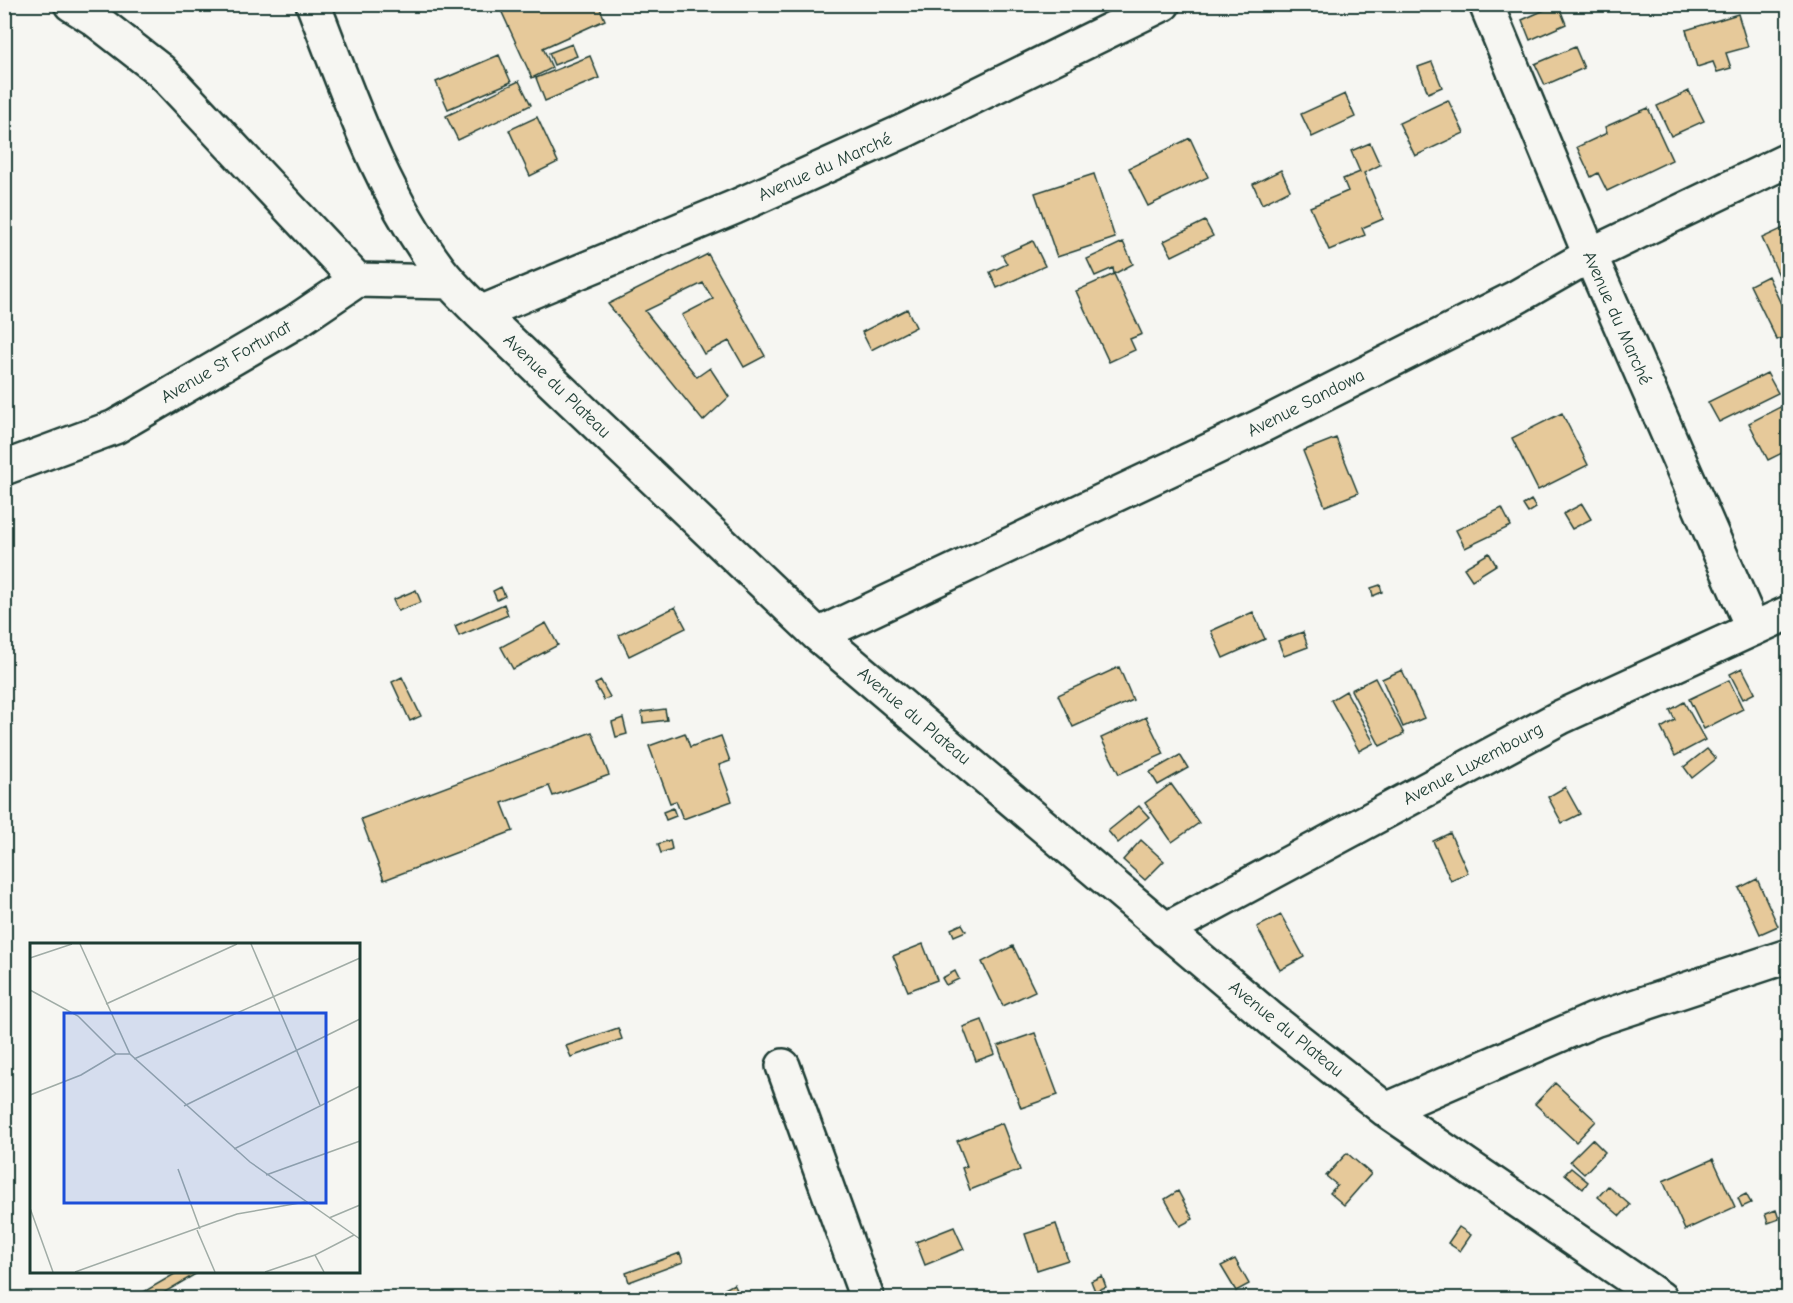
<svg xmlns="http://www.w3.org/2000/svg" width="1793" height="1303" font-family="'Comic Neue',sans-serif">
<rect width="100%" height="100%" fill="#f6f6f2"/>
<filter id="ink" filterUnits="userSpaceOnUse"><feTurbulence type="fractalNoise" baseFrequency=".0167" numOctaves="2"/><feDisplacementMap in="SourceGraphic" scale="12" xChannelSelector="R" yChannelSelector="G"/><feConvolveMatrix kernelMatrix="1 2 1 2 8 2 1 2 1" color-interpolation-filters="sRGB"/></filter>
<g filter="url(#ink)">
<!-- building -->
<path fill="#e6c99a" stroke="#1f3d34" stroke-width="1.5" d="M508,4H598L605,20L543,48L552,68L532,78L500,8Z
M1558,4L1566,24L1530,40L1522,20Z
M1738,14L1748,47L1726,53L1731,68L1717,72L1713,62L1697,67L1686,30Z
M572,44L577,56L554,65L549,53Z
M1575,47L1584,68L1545,85L1535,64Z
M499,55L511,82L448,109L436,82Z
M590,56L599,78L545,101L536,78Z
M1432,62L1442,87L1428,93L1418,67Z
M519,81L531,105L458,140L446,116Z
M1689,91L1704,121L1671,136L1657,106Z
M1345,94L1355,117L1312,137L1301,114Z
M1448,100L1464,133L1415,156L1399,123Z
M1648,108L1672,160L1607,191L1598,173L1591,177L1577,147L1607,133L1605,127Z
M537,117L558,162L530,176L509,130Z
M1190,138L1208,177L1148,206L1129,168Z
M1370,143L1380,165L1364,173L1383,219L1362,228L1365,235L1329,250L1310,207L1348,191L1343,179L1360,172L1351,151Z
M1281,170L1290,190L1262,204L1253,184Z
M1094,174L1115,238L1057,257L1035,193Z
M1205,221L1213,236L1172,256L1164,241Z
M1788,226V295L1762,238Z
M1033,241L1045,266L997,288L990,272L1007,264L1002,255Z
M1123,242L1133,264L1114,274L1113,268L1095,276L1087,259Z
M708,254L765,356L744,367L729,341L704,354L682,315L713,299L703,283L645,311L697,377L710,368L729,397L703,421L608,304Z
M1114,274L1142,334L1130,339L1135,350L1109,362L1076,291Z
M1768,276L1788,319V335L1777,340L1750,285Z
M907,309L916,327L871,350L862,332Z
M1767,373L1778,393L1719,422L1708,402Z
M1788,403V450L1768,460L1749,423Z
M1562,413L1588,465L1538,490L1512,438Z
M1336,438L1358,493L1325,506L1303,451Z
M1531,500L1536,508L1528,513L1523,505Z
M1582,504L1591,519L1572,529L1563,514Z
M1502,508L1511,526L1465,548L1456,530Z
M1489,553L1496,565L1472,580L1464,568Z
M1380,585L1382,592L1373,596L1371,588Z
M501,587L505,596L497,600L493,591Z
M416,590L421,602L398,611L393,600Z
M504,604L508,615L459,636L455,626Z
M675,607L686,628L629,656L619,635Z
M1253,612L1265,639L1223,658L1211,631Z
M546,623L558,645L513,669L501,647Z
M1303,632L1308,647L1284,656L1278,641Z
M1119,667L1133,700L1073,727L1058,695Z
M1742,668L1755,693L1743,699L1730,674Z
M1402,670L1424,718L1403,727L1382,679Z
M402,677L421,716L410,721L392,682Z
M1375,678L1404,734L1380,746L1351,690Z
M1729,680L1743,709L1704,729L1689,699Z
M601,681L610,697L604,700L595,684Z
M1346,691L1374,743L1359,751L1331,700Z
M1684,702L1705,740L1675,756L1661,728L1675,720L1670,710Z
M665,709L667,720L643,723L642,712Z
M1146,717L1164,754L1119,774L1101,738Z
M623,718L627,734L616,737L612,722Z
M592,732L609,775L553,796L549,786L502,803L513,831L384,880L361,819Z
M685,733L690,747L721,736L730,761L719,765L732,801L683,819L676,801L670,803L649,746Z
M1707,749L1716,759L1692,778L1684,767Z
M1180,755L1188,768L1158,785L1150,772Z
M1171,784L1199,823L1172,842L1145,803Z
M1565,787L1580,814L1562,823L1548,797Z
M1139,806L1149,817L1118,843L1108,831Z
M673,808L676,816L666,820L663,812Z
M1450,833L1468,873L1451,881L1433,841Z
M670,840L672,849L661,853L658,844Z
M1141,840L1164,861L1145,880L1123,860Z
M1757,879L1778,926L1760,934L1739,888Z
M1281,915L1304,957L1280,970L1257,927Z
M962,924L966,931L954,936L951,929Z
M923,944L937,980L908,991L893,956Z
M1013,946L1035,991L1003,1006L982,962Z
M955,971L959,979L946,985L942,978Z
M982,1020L995,1054L976,1061L963,1027Z
M618,1028L622,1039L571,1057L566,1046Z
M1035,1033L1058,1095L1021,1108L998,1046Z
M1555,1083L1596,1121L1576,1142L1535,1104Z
M1002,1123L1020,1170L970,1190L962,1168L967,1166L957,1141Z
M1592,1139L1605,1152L1584,1174L1570,1161Z
M1347,1153L1371,1174L1344,1205L1330,1193L1337,1185L1326,1176Z
M1713,1159L1735,1207L1685,1230L1663,1181Z
M1571,1168L1588,1182L1583,1189L1565,1174Z
M1608,1186L1630,1205L1620,1216L1598,1197Z
M1178,1191L1193,1219L1180,1226L1165,1199Z
M1746,1194L1751,1203L1742,1207L1738,1198Z
M1776,1210L1779,1219L1768,1223L1765,1214Z
M1056,1224L1068,1260L1037,1270L1025,1234Z
M954,1227L964,1249L925,1265L916,1242Z
M1459,1227L1471,1235L1460,1251L1448,1243Z
M680,1253L683,1262L629,1282L626,1273Z
M1235,1259L1249,1284L1236,1291L1221,1266Z
M178,1272H199L155,1298H145L142,1293Z
M1102,1276L1106,1287L1095,1291L1091,1281Z
M734,1284L737,1290L723,1298H708Z"/>
<g fill="none" stroke-linecap="round" stroke-linejoin="round">
<!-- minor casing -->
<g stroke="#1f3d34" stroke-width="38">
<path id="minor" d="M71,4L93,18L161,71L357,280
M313,4C349,96 380,190 439,269C451,285 466,299 480,313L818,635L1271,1019L1386,1110L1660,1298
M1486,4L1590,255L1753,629
M480,313L735,207L906,130L1163,4
M4,468L115,427L295,322L357,280L448,282
M818,635L1257,428L1515,298L1590,255L1788,160
M1165,930L1561,717L1788,613
M783,1066L867,1298
M1386,1110L1594,1020L1788,956"/>
</g>
<!-- minor -->
<use href="#minor" stroke="#f6f6f2" stroke-width="33"/>
</g>
</g>
<g text-anchor="middle" dominant-baseline="central" stroke-width="4.5" stroke-linejoin="round" paint-order="stroke">
<!-- street labels -->
<g font-size="18" fill="#1f3d34" stroke="#f6f6f2">
<text transform="translate(825 167) rotate(-24)">Avenue du Marché</text>
<text transform="translate(1617 318) rotate(66)">Avenue du Marché</text>
<text transform="translate(226 362) rotate(-30)">Avenue St Fortunat</text>
<text transform="translate(557 386) rotate(44)">Avenue du Plateau</text>
<text transform="translate(1306 403) rotate(-27)">Avenue Sandowa</text>
<text transform="translate(914 716) rotate(40)">Avenue du Plateau</text>
<text transform="translate(1473 764) rotate(-28)">Avenue Luxembourg</text>
<text transform="translate(1286 1029) rotate(39)">Avenue du Plateau</text>
</g>
</g>
<!-- overview -->
<g transform="translate(30 943)">
<rect width="330" height="330" fill="#f6f6f2"/>
<path fill="none" stroke="#a0aca6" stroke-width="1.5" d="M50,1L100,111L220,219L330,296M221,1L290,162M0,15L42,1M0,47L48,73L86,111M76,61L207,1M104,116L330,15M0,152L51,132L86,111H100M154,163L330,76M204,206L330,143M148,226L170,286M236,232L330,198M0,265L23,329M299,275L330,262M167,287L185,329M45,329L207,271L275,259M235,329L285,312M294,329L285,312L324,292"/>
<path fill="#1d4ed8" fill-opacity="0.15" stroke="#1d4ed8" stroke-width="3" d="M34,70H296V260H34Z"/>
<rect width="330" height="330" fill="none" stroke="#1f3d34" stroke-width="3"/>
</g>
<!-- margin -->
<rect width="1793" height="1303" fill="none" stroke="#f6f6f2" stroke-width="24"/>
<rect x="12" y="12" width="1769" height="1279" fill="none" stroke="#1f3d34" stroke-width="2" filter="url(#ink)"/>
</svg>
